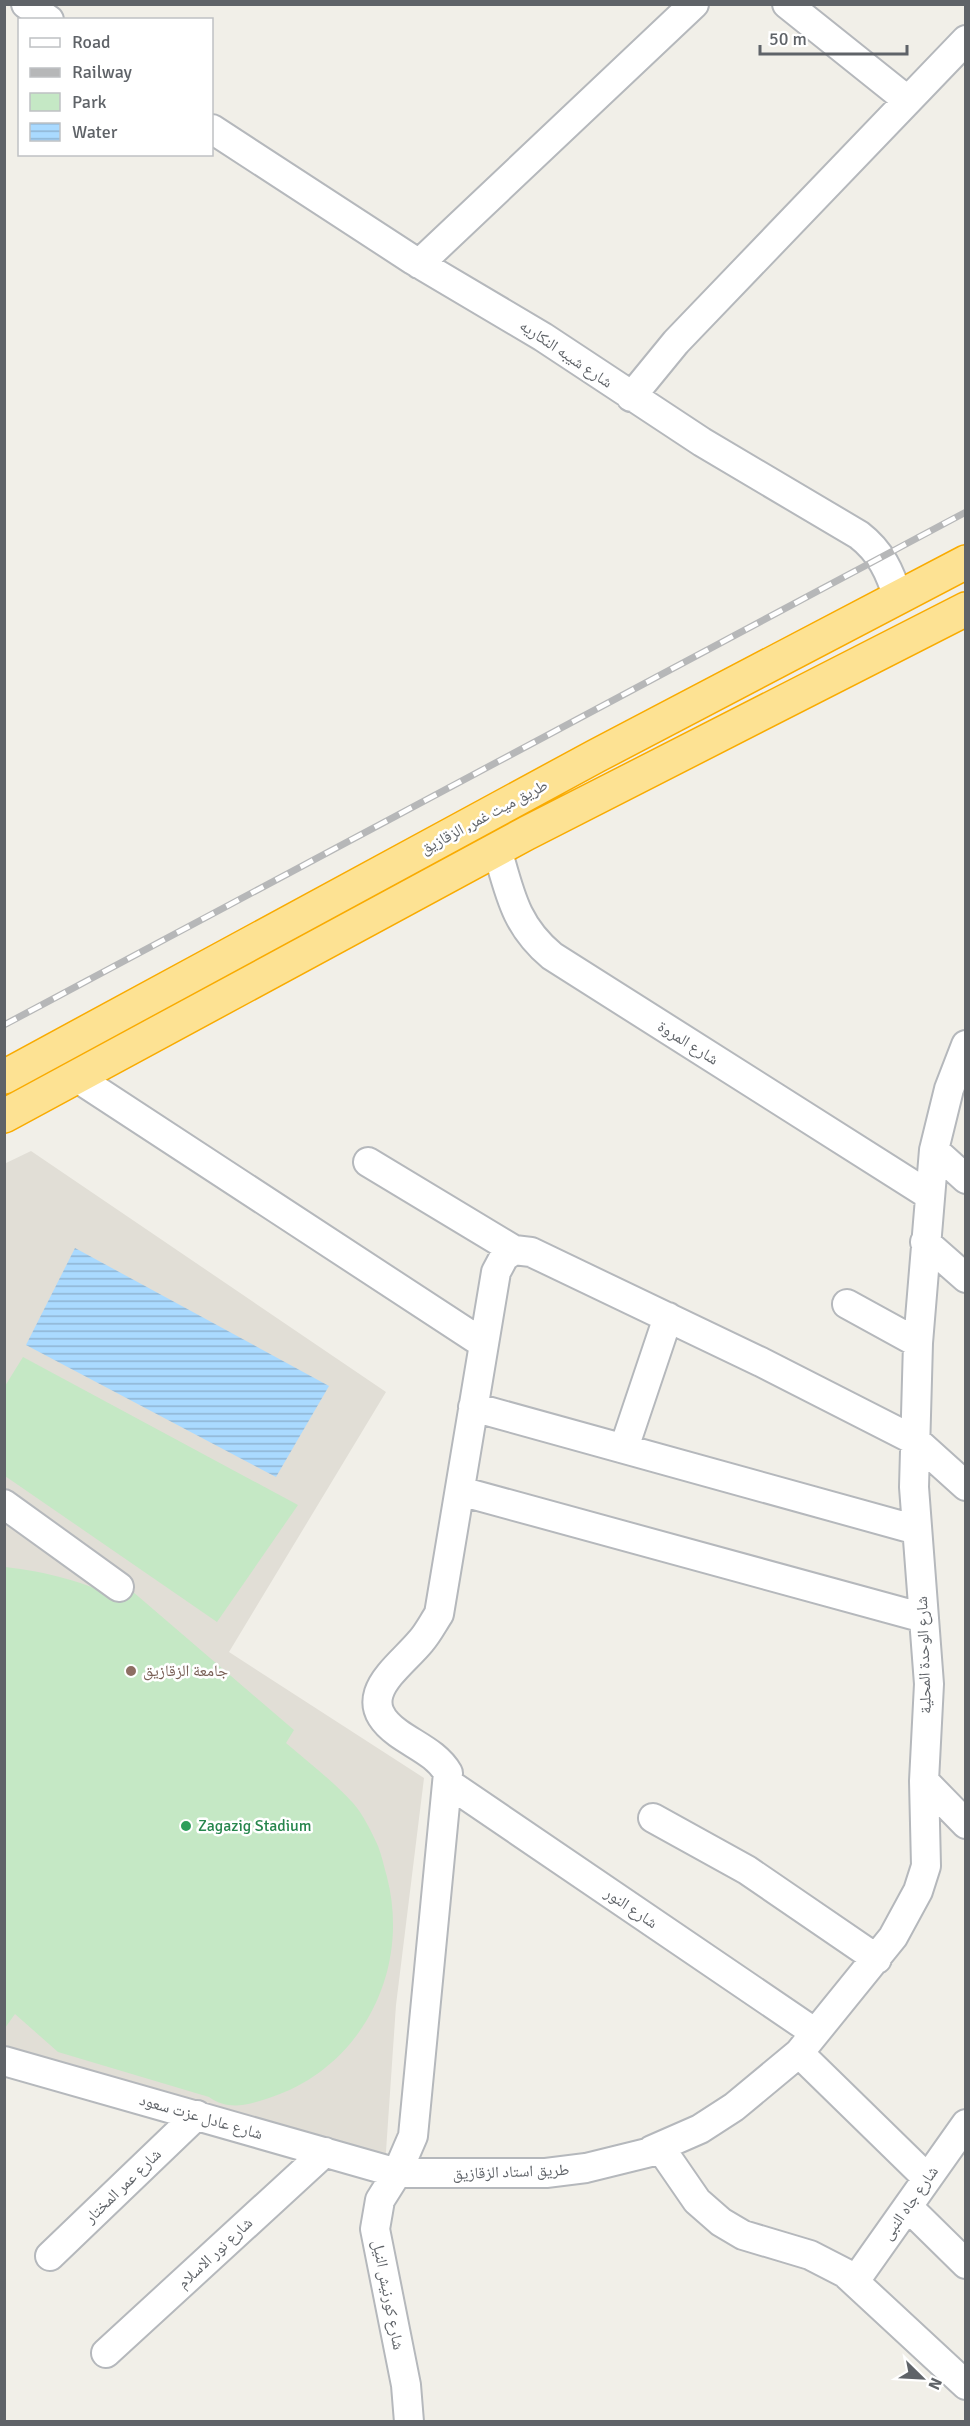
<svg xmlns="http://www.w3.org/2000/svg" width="970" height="2426" font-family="Signika,'Noto Naskh Arabic',sans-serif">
<defs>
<pattern id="water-rules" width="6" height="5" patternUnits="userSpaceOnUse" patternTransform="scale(1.5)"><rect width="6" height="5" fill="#aadaff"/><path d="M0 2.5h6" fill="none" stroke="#8eb4d2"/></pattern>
</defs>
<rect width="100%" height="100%" fill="#f1efe8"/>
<!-- education -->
<path fill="#e1ded6" d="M31,1151L386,1392L229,1652L424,1778L396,2005L385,2166L5,2050L4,1164Z"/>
<!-- park -->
<path fill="#c5e8c5" d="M23,1357L298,1505L217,1622L5,1476V1386Z
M5,1567C47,1572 84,1581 123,1601L132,1591L294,1730L286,1743C308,1762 333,1781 353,1803C363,1814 372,1833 378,1846C382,1856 384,1867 387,1877C411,1970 362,2068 269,2098C247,2105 229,2111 209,2097L58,2052L15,2014L5,2028Z"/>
<!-- water -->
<path fill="url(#water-rules)" d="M75,1248L329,1386L276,1477L26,1345Z"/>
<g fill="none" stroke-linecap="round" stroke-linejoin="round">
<!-- minor casing -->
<g stroke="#b5b8bc" stroke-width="32">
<path id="minor" d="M26,4L49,20
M787,4L907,100
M212,129L413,260L543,337L702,442L859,535C881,552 890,572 898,598
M419,264L694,4
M631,397L676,342L966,40
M497,849C510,894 515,925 552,956L929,1195
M76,1077L484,1344
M934,1150L966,1179
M368,1162L514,1250
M925,1242L966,1278
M847,1304L918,1343
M473,1407L917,1530
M624,1448L668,1317
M460,1491L924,1618
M4,1504L119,1587
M924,1781L966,1824
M448,1783L814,2032
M653,1818L747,1870L877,1959
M799,2053L927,2178
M4,2061L397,2173H546L586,2168L659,2150L666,2156L697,2201L721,2222L743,2235L810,2255L845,2273L966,2385
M652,2150L700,2129L734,2107L799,2053L893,1937L918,1891L926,1866L924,1781L929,1684L914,1487L918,1343L934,1150L949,1089L966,1045
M908,2207L966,2264
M50,2256L197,2115
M855,2281L966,2124
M106,2353L325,2152
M409,2422L406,2385L375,2229L380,2200L397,2173L413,2136L448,1773C437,1754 416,1746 398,1733C350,1698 398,1669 421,1641C428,1633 433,1623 439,1614L496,1272L504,1257L514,1250L531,1252L761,1362L916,1441L966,1486"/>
</g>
<!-- highway casing -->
<g stroke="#f9ab00" stroke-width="36">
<path id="highway" d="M4,1077L596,756L966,562
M4,1116L527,833L966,609"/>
</g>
<!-- minor -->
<use href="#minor" stroke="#fff" stroke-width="28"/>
<!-- highway -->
<use href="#highway" stroke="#fde293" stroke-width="33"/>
<!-- rail casing -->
<g stroke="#b6b7b8" stroke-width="7">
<path id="rail" d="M4,1025L966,512"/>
</g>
<!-- rail -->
<use href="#rail" stroke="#fff" stroke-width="4.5" stroke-dasharray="14" stroke-linecap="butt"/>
</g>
<!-- markers -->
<circle fill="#8d6e63" stroke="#fff" stroke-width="2" cx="131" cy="1671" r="6"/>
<circle fill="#2e9e5b" stroke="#fff" stroke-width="2" cx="186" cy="1826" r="6"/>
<g text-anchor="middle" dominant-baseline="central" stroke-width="5" stroke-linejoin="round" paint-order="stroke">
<!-- street labels -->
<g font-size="16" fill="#5f6368" stroke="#fff">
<text transform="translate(566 354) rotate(34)">شارع شيبه النكاريه</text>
<text transform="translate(484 817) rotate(-28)">طريق ميت غمر, الزقازيق</text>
<text transform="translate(688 1043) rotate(32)">شارع المروة</text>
<text transform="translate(924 1655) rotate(-92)">شارع الوحدة المحلية</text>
<text transform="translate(631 1908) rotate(34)">شارع النور</text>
<text transform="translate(201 2117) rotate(16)">شارع عادل عزت سعود</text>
<text transform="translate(511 2172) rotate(-2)">طريق استاد الزقازيق</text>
<text transform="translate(123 2186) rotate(-44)">شارع عمر المختار</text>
<text transform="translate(910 2203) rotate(-55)">شارع جاه النبى</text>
<text transform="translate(215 2253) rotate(-43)">شارع نور الاسلام</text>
<text transform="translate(388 2295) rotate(79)">شارع كورنيش النيل</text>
</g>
<!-- education labels -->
<g font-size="16" fill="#785e54" stroke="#fff" text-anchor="start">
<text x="143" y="1671">جامعة الزقازيق</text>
</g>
<!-- leisure labels -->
<g font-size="16" fill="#27864d" stroke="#fff" text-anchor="start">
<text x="198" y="1826">Zagazig Stadium</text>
</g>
</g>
<!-- border -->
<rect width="970" height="2426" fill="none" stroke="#5f6368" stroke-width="12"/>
<!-- legend -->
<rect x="18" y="18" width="195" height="138" fill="#ffffff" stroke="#bfc1c3" stroke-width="1.5"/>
<rect x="30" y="38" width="30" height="9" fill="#ffffff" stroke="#bfc1c3" stroke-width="1.5"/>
<text x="72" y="48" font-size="18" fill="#5f6368">Road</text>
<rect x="30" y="68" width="30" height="9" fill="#b6b7b8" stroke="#bfc1c3" stroke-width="1.5"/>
<text x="72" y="78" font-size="18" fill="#5f6368">Railway</text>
<rect x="30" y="93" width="30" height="18" fill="#c5e8c5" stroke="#bfc1c3" stroke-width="1.5"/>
<text x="72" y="108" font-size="18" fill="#5f6368">Park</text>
<rect x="30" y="123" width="30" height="18" fill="url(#water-rules)" stroke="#bfc1c3" stroke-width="1.5"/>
<text x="72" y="138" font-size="18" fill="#5f6368">Water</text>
<!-- north arrow -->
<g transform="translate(922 2378) rotate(114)" stroke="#ffffff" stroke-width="4.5" paint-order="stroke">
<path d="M0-4.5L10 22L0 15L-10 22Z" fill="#5f6368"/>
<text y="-9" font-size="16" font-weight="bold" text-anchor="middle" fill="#5f6368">N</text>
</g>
<!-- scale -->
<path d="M760 45v9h147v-9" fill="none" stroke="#5f6368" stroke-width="3"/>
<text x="769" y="45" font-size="18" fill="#5f6368" stroke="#ffffff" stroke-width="4.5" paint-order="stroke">50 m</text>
</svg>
